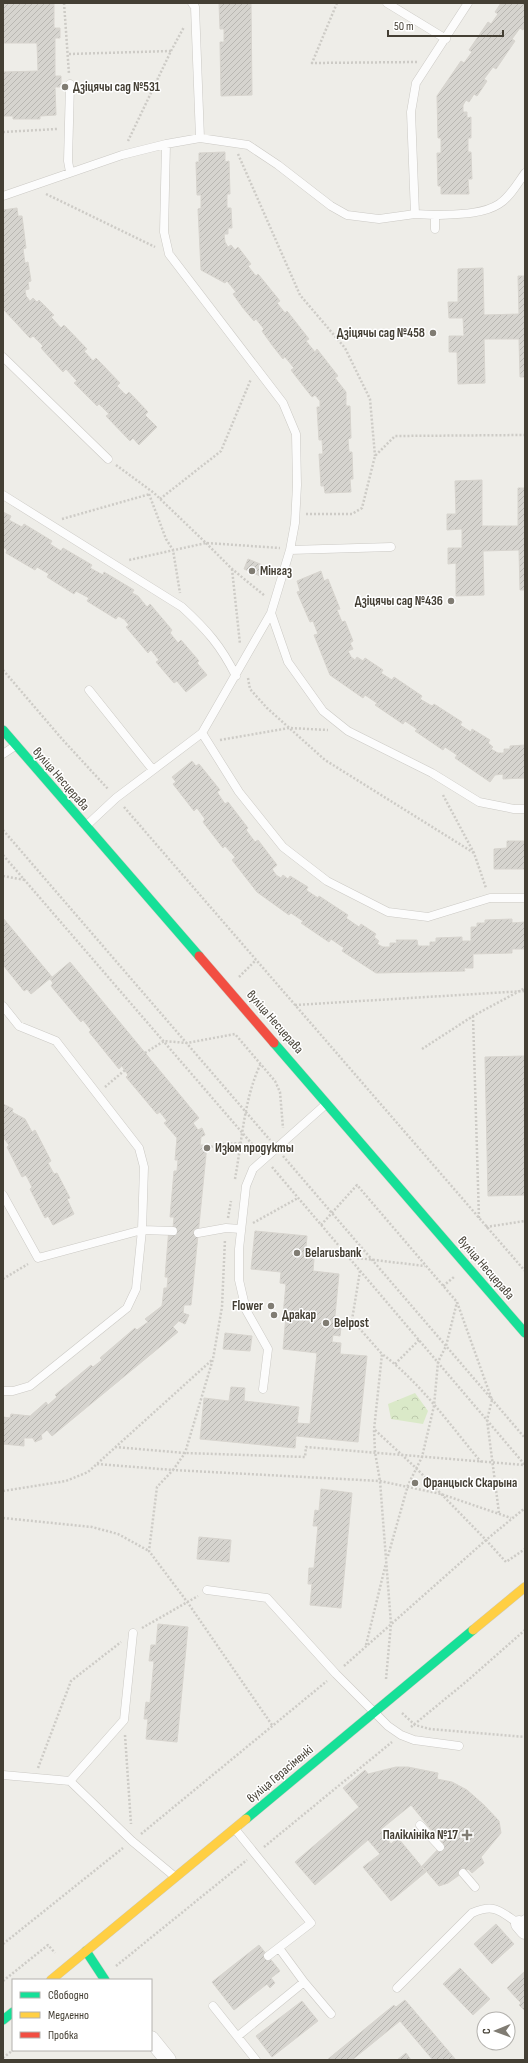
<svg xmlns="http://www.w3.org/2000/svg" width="528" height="2063" font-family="'Sofia Sans Condensed',sans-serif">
<defs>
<pattern id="forest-crowns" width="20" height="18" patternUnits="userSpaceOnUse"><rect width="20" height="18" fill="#dae9c8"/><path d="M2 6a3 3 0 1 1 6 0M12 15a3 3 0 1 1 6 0" fill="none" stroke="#bcc9ac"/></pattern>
<pattern id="building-hatch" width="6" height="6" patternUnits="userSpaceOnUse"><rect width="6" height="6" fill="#d6d4cf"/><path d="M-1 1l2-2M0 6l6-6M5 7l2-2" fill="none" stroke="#b9b7b2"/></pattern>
</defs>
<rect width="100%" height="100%" fill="#eeede8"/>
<!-- forest -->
<path fill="url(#forest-crowns)" d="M415,1393L428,1411L423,1424L391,1419L388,1404Z"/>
<!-- building -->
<path fill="url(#building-hatch)" stroke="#d7d4ce" d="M3,3H54V28H60V38H55V76H61V87H55L56,115L40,116V119H13V116H3V72L38,71L37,43H3Z
M219,3H251L252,95L221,96L220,42H224V29H220Z
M501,3H525V26L523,30L520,28L512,39L515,41L496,69L493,67L484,79L487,81L477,96L474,94L469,102L466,100L463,105V112H467V118L471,117V138H468V152H471L472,179H468L469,194H441V186H438L437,153H441V138H438L437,96L461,61L464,63L472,52L469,50L488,22L491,24L498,14L495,12Z
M225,152V162L229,161L230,194H227V208H231L232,228H228V234H224L225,242L228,247L231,245L235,250L238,247L251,264L248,266L256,276L258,274L280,301L277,303L285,313L287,311L309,339L306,341L315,352L317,349L338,376L335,378L346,392V406H350L351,438L348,439L349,452H352L353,479H350L351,492L325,493L324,486H321L319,454H323L322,440H319L317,407H320V401L315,395L312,397L301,383L291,370L294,368L285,357L283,359L272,345L262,331L264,329L256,319L254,321L243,308L233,294L236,292L227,281L225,283L201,270L198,209L201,208V195H197L196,162H199V153Z
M17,208L18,216H22L26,248L23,249L25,263L28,262L31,281L28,282L29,289L25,290L26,296L30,301L33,298L37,302L39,300L54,315L51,317L61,328L64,325L87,349L84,351L93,361L96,358L120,383L117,386L126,395L129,392L148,412L145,415L157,427L139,445L133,438L130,441L106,416L109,414L99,404L97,406L74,383L77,381L66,369L63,372L41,348L43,346L33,336L30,338L3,309V210Z
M483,268L484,315L519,314L518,276H525V377H520L519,339H484L485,383L458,384L457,352H449V336H464L463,318H449L448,302H458V269Z
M482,480V526H518V488H525V590H520L519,550L483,551L484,595L456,596V563L448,564V548H462V529L447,530V514H456L455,481Z
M3,512L11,516L9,520L22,527L24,524L52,541L50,544L61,551L63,548L92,565L90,568L103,575L104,572L134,590L132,593L138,596L147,607L150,604L172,630L170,633L178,643L181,640L199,661L197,663L207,675L186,692L177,681L174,683L156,662L159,660L151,650L148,653L126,627L129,625L124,619L118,616L116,619L87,601L89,598L76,591L74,594L47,577L49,574L37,567L35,570L6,553L7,550L3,547Z
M248,559L265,566L260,576L244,569Z
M321,571L324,581L328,579L340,609L337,610L342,622L345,621L353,641L350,643L353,649L348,651L351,657L355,660L357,657L363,661L365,658L383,670L381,673L392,680L394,677L422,696L420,699L432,706L434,704L462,722L460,725L471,732L472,729L490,740L488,743L493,747L491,749L498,753H504V749H510V746L525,745V778L503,779V774L495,775L490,782L455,758L457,755L445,747L443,750L415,731L417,729L405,721L403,724L375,705L377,703L365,695L363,698L330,675L314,635L318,634L313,621L310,622L297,592L300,591L297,581Z
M192,761L196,766L199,764L220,790L217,792L225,804L228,802L248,828L246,830L255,842L258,840L277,865L272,869L276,875L281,878L283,875L288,879L290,876L308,887L306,890L318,898L319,896L348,915L346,918L359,927L361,924L376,934L374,937L379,941L377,944L383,947H390V943H397L396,940H417L418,946H430V942H436V938L462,937V941H471V927H477V923H485V920L512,919V923L525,922V949H512V953L473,954V968H464L465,971L376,973L342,951L344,948L331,939L329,942L301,923L303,921L291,913L289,915L257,892L232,860L235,857L225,846L223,848L203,822L205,819L197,808L194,811L173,784L176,782L172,777Z
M507,841H525V869H494V849L507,848Z
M3,918L52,977L31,994L27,989L24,991L3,965Z
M70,962L199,1118L193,1123L198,1130L202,1128L205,1135L201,1137L200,1145H207L191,1305H184L183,1313L189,1315L185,1324L179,1321L173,1327L178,1332L52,1436L47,1430L41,1435L42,1439L35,1442L33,1438H24V1446L3,1444V1417L10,1418L11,1414L30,1416L46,1402L48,1405L57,1397L55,1395L91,1365L93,1367L102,1360L100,1358L135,1328L137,1330L148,1322L145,1319L162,1306L164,1288H167L168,1277H165L169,1228H173L174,1217H170L174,1171H177L178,1160H175L177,1138L164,1123L167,1121L160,1112L157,1114L126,1077L128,1075L122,1066L119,1069L89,1032L91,1030L83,1020L81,1022L51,986L53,983L50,979Z
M525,1056V1195L488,1196L485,1057Z
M3,1104L13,1109L12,1112L25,1119L32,1132L35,1130L51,1161L48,1163L54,1174L57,1173L70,1198L67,1199L74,1214L53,1225L48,1216L45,1218L30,1189L32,1187L26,1175L22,1177L7,1147L9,1145L3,1137Z
M255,1231L307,1236L305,1258L314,1259L313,1271L339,1274L334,1326L341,1327L340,1336L333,1335L332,1342L341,1343L340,1354L367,1356L358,1442L296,1436L295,1448L200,1439L204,1398L229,1401L231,1387L245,1388L244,1401L299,1407L297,1423L310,1424L317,1353L283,1349L286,1316L283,1315L286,1284L280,1283L281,1272L251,1269Z
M225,1333L252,1336L250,1351L223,1349Z
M321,1489L352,1493L341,1608L310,1605L312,1584H308L309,1568H314L318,1526H313L315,1510L319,1511Z
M199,1537L231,1540L229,1562L197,1559Z
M158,1624L188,1627L177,1742L146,1739L148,1719H144L145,1710L146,1702L150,1703L154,1661H149L151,1645H156Z
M396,1767H408L438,1773L437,1779L452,1782L467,1790L484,1805L499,1821L501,1833L481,1857L484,1863L472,1873L468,1869L448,1883L439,1886L422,1866L443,1844L411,1805L380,1830L391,1844L398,1838L426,1872L391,1901L363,1867L380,1854L368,1840L315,1885L295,1862L359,1807L343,1788L365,1770L368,1774Z
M496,1924L514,1944L492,1964L474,1944Z
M259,1945L280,1971L271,1978L275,1983L270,1988L267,1984L234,2010L212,1982Z
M460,1968L490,1999L473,2015L443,1984Z
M525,1971V2011L519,2005L521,2003L507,1988Z
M405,2000L456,2060H433L400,2021L352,2060H327L394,2005L396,2007Z
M302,2001L318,2021L272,2057L256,2036Z
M406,2053L411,2060H397Z"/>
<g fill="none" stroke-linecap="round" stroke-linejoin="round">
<!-- lane casing -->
<g stroke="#cbc9c4" stroke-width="9">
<path id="lane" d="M192,3L195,7L200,138
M387,3L446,39
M70,84L68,161L70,172
M3,196L122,155L166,144L200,138L248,145L278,165L331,206L347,215L379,219L415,214L435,215V229
M415,214L411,112L416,83L468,3
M435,215C455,214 482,215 499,204C510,197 517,184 525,173
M3,357L108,459
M3,495L182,607C207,630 221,646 236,676
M290,550L391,547
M271,613L288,662L323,711L348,731L432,773L479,802L514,809H525
M89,690L153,770
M202,733L239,792L283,847L327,881L388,912L428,917L490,898H525
M3,754L15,746
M86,826L116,798L202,733L271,613L290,550L295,523L297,485L296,434L283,403L169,254L164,232L166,144
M3,1006L19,1026L56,1041L139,1148L144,1167L142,1230L38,1258L3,1195
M198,1233L226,1228L241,1229
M263,1389L268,1349L246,1310L239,1280V1249L246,1186L253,1169L325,1105
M3,1391H13L30,1386L127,1308L136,1289L142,1230L173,1231
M207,1590L267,1598L336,1674L388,1726L401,1735L414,1740L459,1746
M3,1775L70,1781L132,1841L174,1876
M70,1781L124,1720L133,1633
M420,1825L440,1847
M235,1829L311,1923L268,1956
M463,1873L475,1887
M304,1982L331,2014
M397,1988L472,1913C495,1903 500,1911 519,1924L525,1919
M213,2006L256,2060
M238,2036L304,1982L279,1948"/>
</g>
<!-- street casing -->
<g stroke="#cbc9c4" stroke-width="17">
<path id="street" d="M519,1924L525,1931
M151,2039L168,2060"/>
</g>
<!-- fast casing -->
<g stroke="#cdcabf" stroke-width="10">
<path id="fast" d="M3,730L199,956
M274,1043L525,1333
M246,1819L473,1630
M86,1951L105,1980
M3,2020L13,2012"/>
</g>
<!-- slow casing -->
<g stroke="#cdcabf" stroke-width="10">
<path id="slow" d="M473,1630L525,1587
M51,1980L246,1819"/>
</g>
<!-- jam casing -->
<g stroke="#cdcabf" stroke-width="10">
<path id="jam" d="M199,956L274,1043"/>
</g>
<!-- path -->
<path stroke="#cdcbc6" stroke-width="2.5" stroke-dasharray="2 2" stroke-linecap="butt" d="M64,3L69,74
M337,3L312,63L417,62
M171,51L184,27
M69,54L171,51L128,141
M3,132L57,129
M238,154L300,295L345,348L370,399L375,456
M46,194L155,247
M116,465L154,493L206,543L129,560
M149,494L166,539L173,550L180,593
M160,499L221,451L251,379
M306,514H352L362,508L375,456L395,436L525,435
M62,519L150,494
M206,543L232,569L265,596
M207,543L280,548
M232,569L240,644
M3,670L62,739L108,789
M248,678L250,689L267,708L325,760L474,853
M220,740L289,728L328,730
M443,795L474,853L486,888
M124,807L525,1271
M3,830L270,1140
M3,855L258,1151
M3,876L25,880
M239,977L256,960
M295,1005L525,991
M473,1016L479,1219
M422,1049L473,1016L525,988
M145,1053L164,1041L187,1043L235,1034L275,1081L280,1092L283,1128
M105,1087L125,1070
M207,1148L221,1144L241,1143
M283,1156L525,1438
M272,1167L525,1465
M235,1179C242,1141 244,1098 261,1063
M228,1218L231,1201
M253,1223L298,1198
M321,1225L357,1185L457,1302L492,1400L487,1420L499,1513
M486,1227L525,1221
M349,1257L425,1266
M360,1271L352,1320L382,1354
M3,1279L28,1264
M443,1286L454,1277
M395,1364L419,1340
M375,1430L416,1468L486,1540L506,1562L525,1549
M115,1447L185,1453L305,1457L306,1447L524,1465
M97,1464L173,1470L185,1453L213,1359L222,1307L225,1239
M3,1491L66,1481L88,1472L213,1359
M3,1518L92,1527L118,1534L149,1551
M388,1556L408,1485L422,1457L434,1406L438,1362L446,1346L457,1302
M142,1628L198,1596
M366,1645L386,1563
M344,1666L486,1540L525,1508
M386,1679L391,1624L380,1481L375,1452L374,1430L382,1354C421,1383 450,1425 481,1462
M402,1713L415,1725L430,1729L525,1737
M272,1725L188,1603L149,1551L157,1487L173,1470L380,1481L441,1494L511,1518
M411,1727L467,1681L525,1630
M125,1735L131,1824
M38,1768L71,1681L121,1642
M141,1834L327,1681
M264,1847L392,1742
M3,1944L123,1848
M116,1966L247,1860
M3,1981L48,1945L55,1953
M3,2058L13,2050"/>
<!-- lane -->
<use href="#lane" stroke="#fcfcfc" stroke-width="8"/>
<!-- street -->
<use href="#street" stroke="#fcfcfc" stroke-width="16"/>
<!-- fast -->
<use href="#fast" stroke="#16e098" stroke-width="9"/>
<!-- slow -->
<use href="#slow" stroke="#ffcf43" stroke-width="9"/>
<!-- jam -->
<use href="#jam" stroke="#f24e42" stroke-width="9"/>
</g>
<!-- markers -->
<g fill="#807c73" stroke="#fff" stroke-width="1.5">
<circle cx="65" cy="87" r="4"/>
<circle cx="433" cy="333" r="4"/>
<circle cx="252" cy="571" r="4"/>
<circle cx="451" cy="601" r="4"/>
<circle cx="207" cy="1148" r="4"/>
<circle cx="297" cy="1253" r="4"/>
<circle cx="271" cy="1306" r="4"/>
<circle cx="274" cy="1315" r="4"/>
<circle cx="326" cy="1323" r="4"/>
<circle cx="415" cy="1483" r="4"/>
<path d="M465 1829h4v4h4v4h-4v4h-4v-4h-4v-4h4z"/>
</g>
<g text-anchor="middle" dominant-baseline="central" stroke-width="3" stroke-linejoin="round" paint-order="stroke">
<!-- poi labels -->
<g font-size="13" font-weight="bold" fill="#443f34" stroke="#fff" text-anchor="start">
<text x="73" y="87">Дзіцячы сад №531</text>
<text x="425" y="333" text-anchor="end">Дзіцячы сад №458</text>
<text x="260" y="571">Мінгаз</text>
<text x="443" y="601" text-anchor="end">Дзіцячы сад №436</text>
<text x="215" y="1148">Изюм продукты</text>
<text x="305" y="1253">Belarusbank</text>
<text x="263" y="1306" text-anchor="end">Flower</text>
<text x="282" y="1315">Дракар</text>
<text x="334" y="1323">Belpost</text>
<text x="423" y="1483">Францыск Скарына</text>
<text x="458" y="1835" text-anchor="end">Паліклініка №17</text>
</g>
<!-- street labels -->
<g font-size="13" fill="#443f34" stroke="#fff">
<text transform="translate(61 779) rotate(49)">вуліца Несцерава</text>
<text transform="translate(275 1022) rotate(49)">вуліца Несцерава</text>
<text transform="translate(486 1268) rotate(49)">вуліца Несцерава</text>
<text transform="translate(280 1774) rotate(-40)">вуліца Герасіменкі</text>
</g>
</g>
<!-- border -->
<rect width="528" height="2063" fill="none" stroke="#443f34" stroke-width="8"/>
<!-- legend -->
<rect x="12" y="1979" width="140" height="72" fill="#ffffff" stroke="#b4b2ae"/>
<rect x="20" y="1992" width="20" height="6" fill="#16e098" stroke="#b4b2ae"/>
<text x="48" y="1999" font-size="12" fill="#443f34">Свободно</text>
<rect x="20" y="2012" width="20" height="6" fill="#ffcf43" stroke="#b4b2ae"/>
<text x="48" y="2019" font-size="12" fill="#443f34">Медленно</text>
<rect x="20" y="2032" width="20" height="6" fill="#f24e42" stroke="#b4b2ae"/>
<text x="48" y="2039" font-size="12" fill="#443f34">Пробка</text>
<!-- north arrow -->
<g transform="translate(496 2031) rotate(269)"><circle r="19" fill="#ffffff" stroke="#b4b2ae"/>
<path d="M0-3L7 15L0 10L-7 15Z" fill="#807c73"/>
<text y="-6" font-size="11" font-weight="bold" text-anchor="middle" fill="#443f34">С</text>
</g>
<!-- scale -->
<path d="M388 30v6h115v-6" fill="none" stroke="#443f34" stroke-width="2"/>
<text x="394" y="30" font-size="12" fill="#443f34" stroke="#ffffff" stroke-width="3" paint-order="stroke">50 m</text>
</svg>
